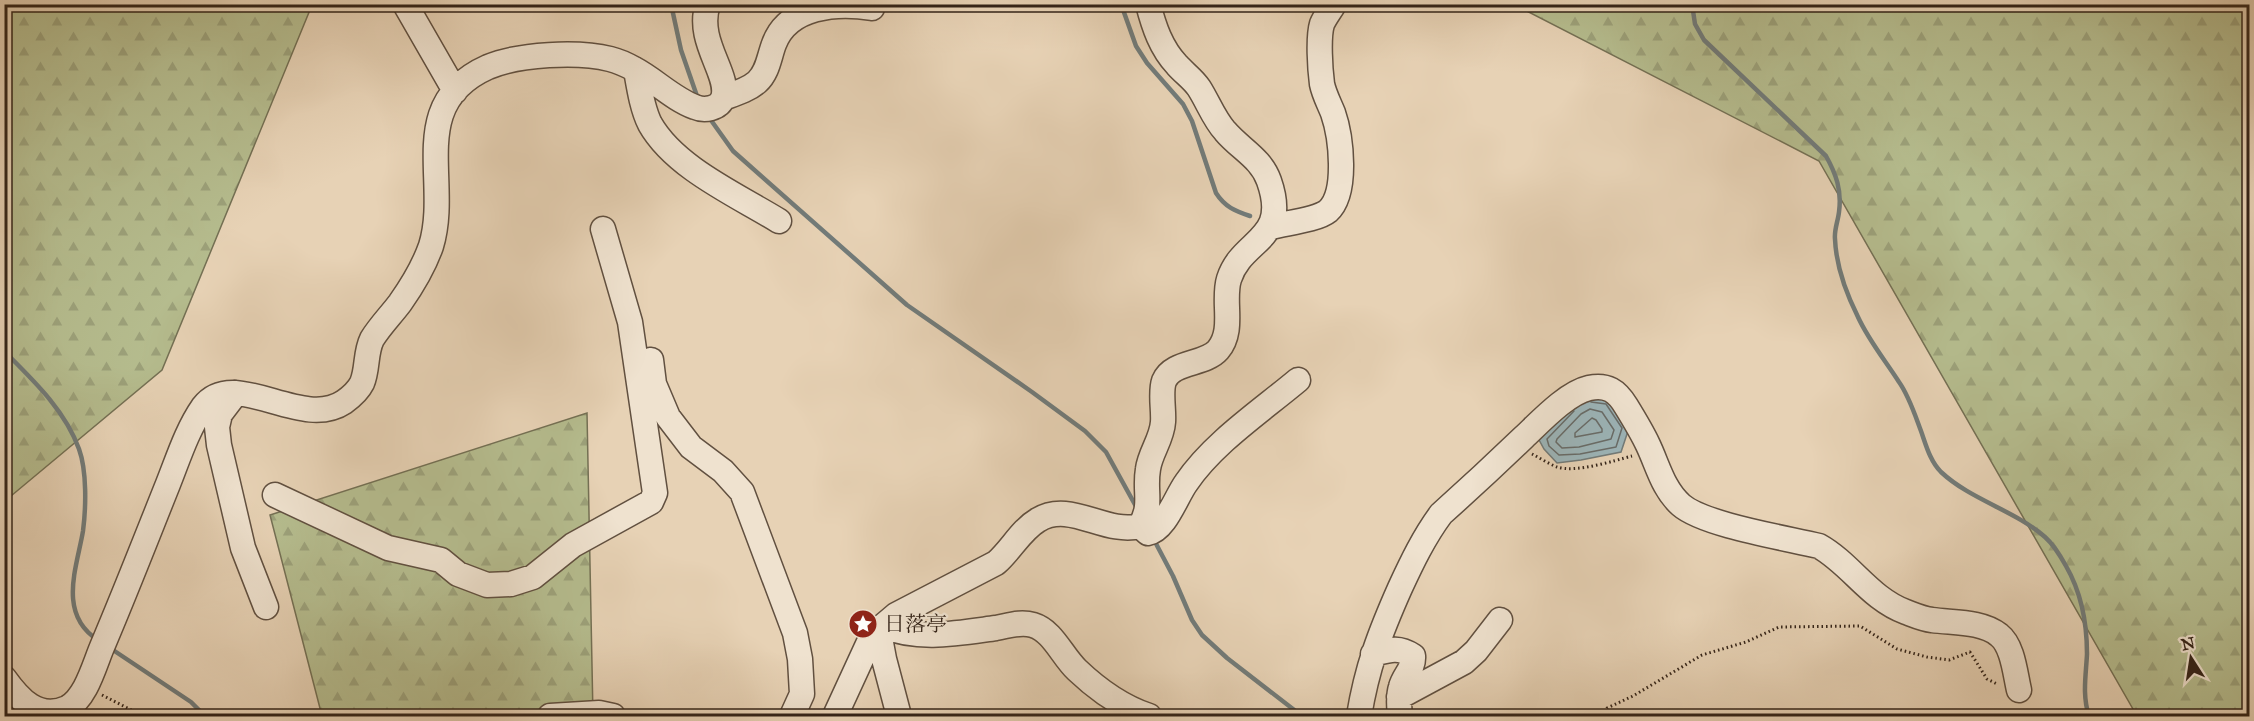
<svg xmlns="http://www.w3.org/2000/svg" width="2254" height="721" font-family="'IM FELL Great Primer','Noto Serif TC',serif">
<defs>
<pattern id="forest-firs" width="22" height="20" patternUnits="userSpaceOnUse" patternTransform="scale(1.5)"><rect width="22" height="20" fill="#b5bc8e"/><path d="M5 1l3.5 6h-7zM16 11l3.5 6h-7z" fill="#9ca17a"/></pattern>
</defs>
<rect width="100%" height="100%" fill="#e7d2b5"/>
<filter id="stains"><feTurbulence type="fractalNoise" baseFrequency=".00333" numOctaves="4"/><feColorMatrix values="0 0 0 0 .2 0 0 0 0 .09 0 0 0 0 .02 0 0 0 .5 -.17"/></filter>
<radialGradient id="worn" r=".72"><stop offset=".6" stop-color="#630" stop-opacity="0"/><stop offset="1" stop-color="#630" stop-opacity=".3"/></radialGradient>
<!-- forest -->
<path fill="url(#forest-firs)" stroke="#747054" stroke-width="1.5" d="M5,4L312,5L162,370L5,501Z
M1515,5H2249V716H2137L1819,161Z
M587,413L593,716H322L270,515Z"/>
<!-- water -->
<path fill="#9cb5b9" stroke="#727b79" stroke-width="1.5" d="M1588,395L1609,398L1629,428L1621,452L1581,460L1557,463L1544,449L1538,438Z"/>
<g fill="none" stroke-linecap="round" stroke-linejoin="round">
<!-- shore -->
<path stroke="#686c69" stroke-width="1.5" d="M1590,409L1602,412L1614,430L1611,439L1579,447L1562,448L1556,442L1557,439L1581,414Z
M1574,411L1547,439L1549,446L1559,455L1580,454L1616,447L1622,428L1606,404L1591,402
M1592,418L1596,420L1602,429V432L1575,437V433Z"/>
<!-- stream -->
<path stroke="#727b79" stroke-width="4.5" d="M671,4L681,50L698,99
M1121,4L1136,46L1147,63L1183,104L1192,121L1216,193C1225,207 1235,211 1250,216
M1692,4L1695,24L1704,40L1826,156C1836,174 1842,190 1839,212C1838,221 1834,230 1835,239C1836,265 1846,293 1858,317C1869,341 1885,360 1899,382C1909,396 1915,415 1921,431C1926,445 1930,461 1941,472C1971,500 2014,510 2045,537C2053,544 2061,557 2066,566C2081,592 2087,624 2087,654C2086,675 2082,695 2089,716
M708,116L733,151L907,305L1032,392L1085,431L1106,452L1138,510
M4,351C33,380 65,410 79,449C87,471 86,508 83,531C77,567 57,614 98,640
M1153,538L1173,576L1192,620L1202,635L1227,658L1302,716
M110,648L191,702L205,716"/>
<!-- minor casing -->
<g stroke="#615040" stroke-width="27">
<path id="minor" d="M405,4L455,91
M636,70C639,87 642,108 650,124C675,168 737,195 779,221
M723,98C734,94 748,90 757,82C768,72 769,57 774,44C788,6 837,2 872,8
M1271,227C1285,223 1317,220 1328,211C1348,193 1341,136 1333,113C1329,103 1324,94 1322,84C1320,69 1318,37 1322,24C1325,17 1330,11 1334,4
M651,360L654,384L668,417L691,447L723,471L742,492L795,633L800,659L802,694L792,716
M236,393L220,414L217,427L219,445L243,548L266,607
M275,495L388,548L441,560L458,574L487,585L511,584L533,577L573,545L651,502L655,493L630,322L603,229
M1140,526L1148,533C1165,530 1176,497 1186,483C1213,443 1261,411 1298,380
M1373,654C1389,650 1398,646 1413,656C1414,669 1404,675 1401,687C1398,696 1399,707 1400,716
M4,678C19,699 38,721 67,708C86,698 94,666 102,647C125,593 146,539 168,484C178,459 187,430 203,407C234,366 301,431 344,402C351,397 358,391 362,383C368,369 365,353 372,339C380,326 391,315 400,303C412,286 424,266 431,246C451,181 405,104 488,67C519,54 578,51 610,59C618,61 627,65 634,69C655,80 673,99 695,107C704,111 719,109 723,98C731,75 695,41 708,4
M1399,697L1464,662L1476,651L1500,620
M550,716L599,713L613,716
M835,716L870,640L883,626C919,641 959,633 996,628C1008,626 1020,621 1033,625C1053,631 1062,656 1077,670C1098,690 1122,707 1149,716
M899,716L884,659L881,643L883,626L896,615L996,563C1011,550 1021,530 1038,520C1070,500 1105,535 1140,526C1153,505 1144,492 1148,469C1150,453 1162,439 1163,422C1164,410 1160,392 1164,381C1172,361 1205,365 1218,350C1235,330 1222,301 1229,279C1242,238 1290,241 1269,181C1261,158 1240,149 1225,131C1214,119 1208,102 1199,88C1193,79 1184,73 1177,65C1161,48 1154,27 1148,4
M1359,716C1367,667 1380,633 1400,588C1412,562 1424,537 1441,514C1469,489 1497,463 1524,437C1541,421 1567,393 1589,388C1607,384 1617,391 1626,406C1634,419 1642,432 1648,445C1658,466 1663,489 1681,505C1704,525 1786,538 1819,546C1851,564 1870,599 1906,612C1914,615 1923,619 1932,620C1953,623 1982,621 1999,635C2013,646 2015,673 2019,690"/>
</g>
<!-- path -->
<path stroke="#342419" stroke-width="3" stroke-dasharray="1.5 3" stroke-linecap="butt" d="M1532,454C1540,458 1549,464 1557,467C1576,473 1613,461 1632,456
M102,695L143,716
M1602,716L1607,708L1633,696L1702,655L1746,642L1779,627L1860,626L1897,649L1927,657L1949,660L1970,652L1987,679L1997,684"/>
<!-- minor -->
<use href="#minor" stroke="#efe2cf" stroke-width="24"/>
</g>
<!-- icons -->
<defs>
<g id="sight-disc" transform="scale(1.5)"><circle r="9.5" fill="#8f2418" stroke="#efe2cf"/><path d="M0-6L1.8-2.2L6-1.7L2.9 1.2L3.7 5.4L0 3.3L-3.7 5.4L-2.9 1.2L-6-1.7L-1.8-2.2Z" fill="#fff"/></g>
</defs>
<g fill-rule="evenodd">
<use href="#sight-disc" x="863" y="624"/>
</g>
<g text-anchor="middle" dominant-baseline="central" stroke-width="4.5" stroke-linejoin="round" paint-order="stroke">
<!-- poi labels -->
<g font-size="21" fill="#342419" stroke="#efe2cf" text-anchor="start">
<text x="884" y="624">日落亭</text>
</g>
</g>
<!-- margin -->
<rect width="2254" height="721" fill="none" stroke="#e7d2b5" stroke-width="24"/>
<rect x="6" y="6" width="2242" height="709" fill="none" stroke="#342419" stroke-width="3"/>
<rect x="12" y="12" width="2230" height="697" fill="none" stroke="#342419" stroke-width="1.5"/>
<!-- north arrow -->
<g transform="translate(2191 658) rotate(348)" stroke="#efe2cf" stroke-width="4.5" paint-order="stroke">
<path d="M0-4.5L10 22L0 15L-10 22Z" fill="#342419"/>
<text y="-9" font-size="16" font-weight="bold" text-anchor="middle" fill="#342419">N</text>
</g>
<rect width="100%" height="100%" filter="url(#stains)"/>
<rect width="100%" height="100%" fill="url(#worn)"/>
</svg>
